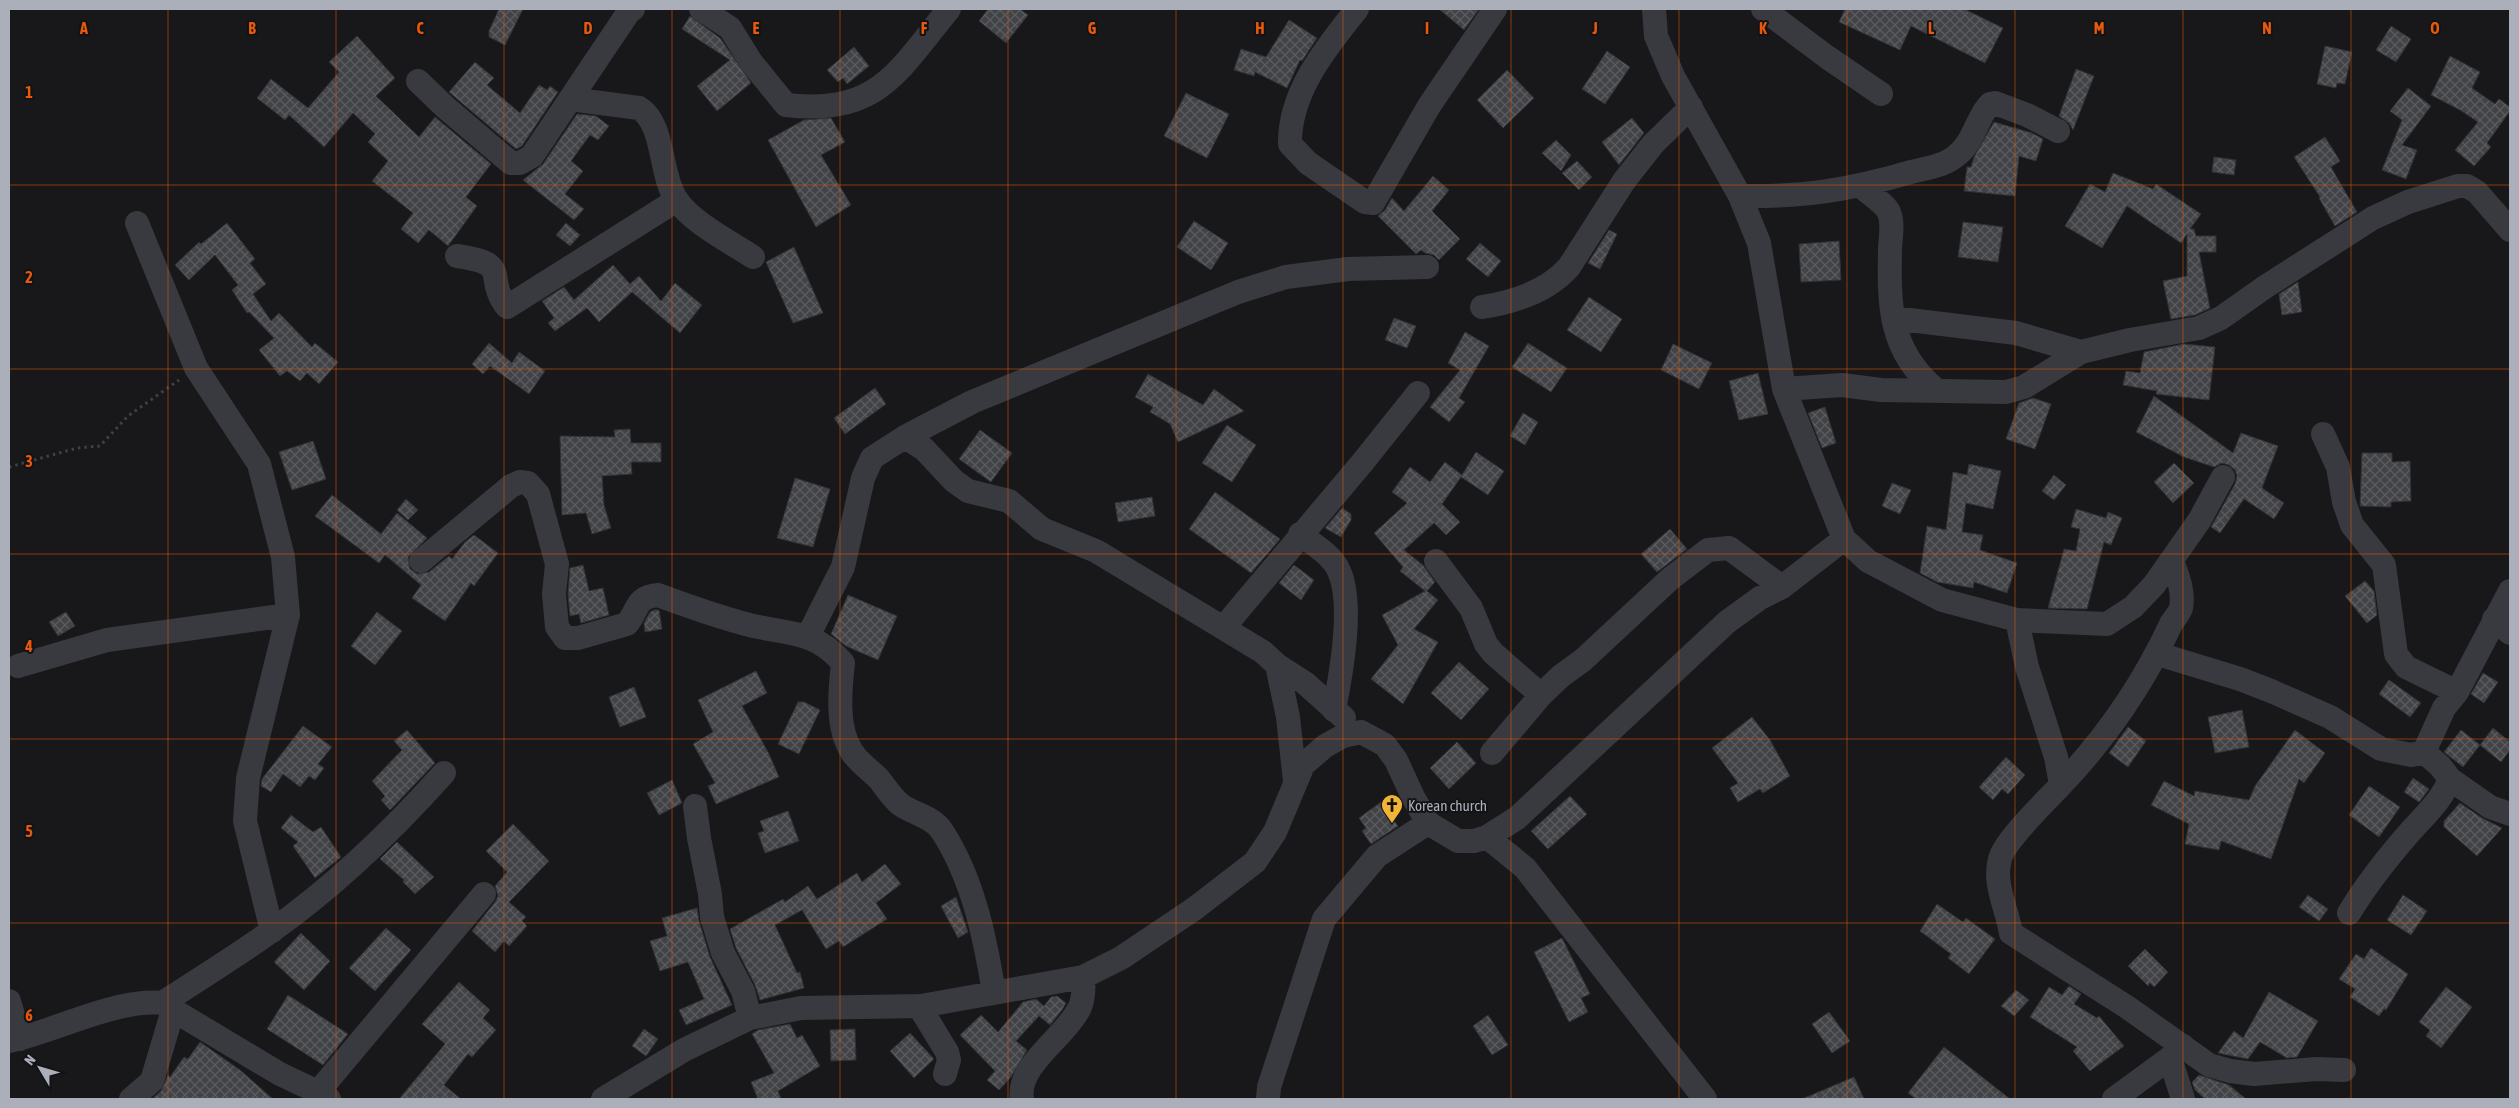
<svg xmlns="http://www.w3.org/2000/svg" width="2519" height="1108" font-family="'Asap Condensed',sans-serif">
<defs>
<pattern id="building-cross-hatch" width="8" height="8" patternUnits="userSpaceOnUse" patternTransform="scale(1.25)"><rect width="8" height="8" fill="#424347"/><path d="M0 0l8 8M0 8l8-8" fill="none" stroke="#5b5c5f"/></pattern>
</defs>
<rect width="100%" height="100%" fill="#18181a"/>
<!-- building -->
<path fill="url(#building-cross-hatch)" stroke="#323236" d="M499,9H523L505,45L489,37V31Z
M988,9H1020L1028,15L1006,43L979,21Z
M1439,9H1479L1464,30Z
M1845,9H1964L2003,28L1985,63L1911,26L1900,50L1839,22Z
M690,16L720,38L751,83L717,111L697,86L730,60L682,29Z
M1289,20L1317,38L1302,61L1300,60L1287,88L1255,72L1254,76L1234,70L1241,49L1266,57Z
M2391,26L2411,39L2396,62L2376,50Z
M357,36L395,78L376,96L419,137L435,117L491,164L466,197L477,206L448,246L429,230L418,243L401,229L413,213L372,181L388,161L368,142L375,134L353,113L324,147L289,115L285,120L257,98L271,79L308,108L339,72L329,62Z
M2325,46L2352,52L2345,84L2337,83L2336,88L2317,84Z
M854,47L869,66L847,84L843,78L838,82L827,70Z
M1607,51L1630,67L1605,104L1582,89Z
M2450,56L2480,72L2472,88L2495,104L2499,99L2510,107V111L2487,143L2491,147L2474,166L2455,150L2478,122L2460,110L2431,95Z
M475,62L494,78L487,85L520,113L539,85L547,90L550,86L558,92L522,146L516,149L449,92Z
M2076,69L2094,76L2073,130L2069,123L2059,116Z
M1507,70L1534,98L1503,128L1477,100Z
M2408,88L2431,106L2402,145L2417,150L2406,179L2382,170L2402,120L2390,111Z
M1186,93L1229,114L1207,158L1164,136Z
M577,114L596,116L609,126L598,140L590,135L571,161L583,171L565,194L584,209L574,220L523,180L543,164Z
M831,118L845,142L821,155L851,205L816,227L768,140L804,120Z
M1632,118L1644,133L1619,165L1602,142Z
M1994,122L2032,133L2043,139L2036,161L2019,156L2015,196L1964,191L1967,167H1971L1974,157Z
M2325,137L2340,161L2331,167L2357,212L2335,226L2319,198L2320,197L2294,157Z
M1556,140L1571,155L1561,171L1542,153Z
M2214,157L2236,160L2234,175L2212,172Z
M1577,161L1592,177L1579,190L1562,173Z
M2113,173L2153,189L2156,184L2201,214L2190,229H2194L2196,236H2216V252H2199L2210,308L2195,315L2171,319L2163,281L2187,276V234L2181,243L2127,206L2102,248L2065,226L2090,184L2105,192Z
M1433,176L1449,190L1432,211L1460,239L1439,260L1434,255L1425,253L1421,250L1416,254L1378,216L1385,210L1392,198L1404,211Z
M1194,221L1228,243L1211,270L1177,247Z
M1963,222L2003,227L1998,262L1958,257Z
M227,223L255,259L250,263L266,284L253,294L271,321L279,313L312,347L315,343L338,362L319,384L307,373L300,381L287,371L280,376L259,350L274,338L249,312L247,313L232,290L238,285L215,255L189,280L175,265L199,242L201,244Z
M566,223L580,235L570,246L556,235Z
M1609,230L1617,234L1600,269L1588,263Z
M1839,241L1841,280L1801,282L1799,244Z
M1480,243L1501,261L1488,277L1466,259Z
M794,247L823,313L793,323L766,262Z
M613,265L630,284L639,276L661,301L675,283L702,305L680,333L632,292L599,322L587,308L555,331L548,323L554,318L542,301L564,287L574,300Z
M2298,282L2302,312L2282,315L2279,294Z
M1589,297L1622,319L1601,352L1567,330Z
M1394,318L1416,326L1407,348L1385,340Z
M1465,332L1489,346L1459,398L1465,402L1449,422L1430,407L1460,370L1448,363Z
M489,343L512,363L519,352L545,371L529,394L490,366L483,374L472,364Z
M1528,343L1567,368L1551,392L1512,367Z
M1673,344L1712,363L1699,389L1661,370Z
M2184,344L2215,347L2209,400L2156,394L2157,391L2123,385L2126,371L2140,373L2144,352Z
M1758,373L1768,414L1739,420L1729,381Z
M1148,374L1203,405L1214,389L1244,411L1178,442L1170,424L1150,412L1153,407L1135,397Z
M875,388L886,404L845,434L834,418Z
M2154,396L2233,453L2241,433L2278,446L2262,488L2284,503L2274,519L2244,499L2220,533L2211,527L2235,484L2237,476L2235,470L2229,465L2222,463L2214,467L2184,457L2136,432Z
M2033,398L2051,404L2035,449L2006,439L2019,403Z
M1825,407L1836,443L1822,448L1808,413Z
M1523,413L1538,422L1525,445L1510,436Z
M1227,425L1256,445L1232,482L1202,463Z
M630,429L631,443H661V462H631L632,474L602,476L604,505L611,528L592,534L586,513L562,515L560,436L615,437L614,430Z
M980,430L1012,453L991,482L959,459Z
M313,441L326,479L292,490L279,452Z
M1476,452L1504,471L1488,495L1461,477L1442,504L1460,522L1446,535L1434,523L1404,550L1423,565L1435,582L1427,591L1438,600L1414,629L1438,642L1403,704L1371,679L1398,645L1382,615L1425,591L1400,571L1403,567L1374,533L1407,503L1392,492L1410,467L1430,482L1445,462L1462,475Z
M2362,453H2392V462L2410,461L2411,501L2391,502V507L2360,506Z
M2174,463L2194,483L2173,503L2154,482Z
M1969,464L2001,471L1993,509L1966,503L1962,532L1983,535L1980,550L2017,563L2007,593L1974,582L1973,588L1937,582L1920,573L1927,526L1946,530L1953,472L1967,475Z
M2054,475L2066,485L2054,500L2042,491Z
M795,478L830,489L813,547L777,538Z
M1892,483L1911,490L1900,514L1882,506Z
M1215,492L1280,539L1251,573L1189,529Z
M332,495L381,534L397,513L427,538L408,557L410,569L417,574L429,572L449,556L452,559L465,542L474,535L498,553L474,586L471,583L445,621L412,598L421,585L385,555L379,563L315,516Z
M1152,497L1155,516L1118,522L1115,503Z
M406,499L418,510L408,520L397,510Z
M1342,508L1351,514V520L1341,537L1325,528Z
M2076,509L2106,518L2108,512L2122,518L2111,545L2104,542L2087,609L2048,608L2064,549L2076,551L2080,529L2071,527Z
M1670,529L1687,549L1657,572L1641,554Z
M583,565L589,591L603,588L609,615L581,623L579,614L570,616L568,594L570,568Z
M1294,565L1314,580L1301,600L1279,583Z
M2365,581L2374,591L2377,615L2367,623L2345,596Z
M848,595L897,616L878,660L846,646L831,634Z
M654,610H659L662,629L645,632L644,623L650,612Z
M66,612L75,626L58,636L49,622Z
M377,612L402,631L375,665L351,646Z
M1459,662L1489,689L1461,720L1431,693Z
M756,671L767,693L742,706L768,752L779,777L716,804L708,786L715,783L693,744L713,732L698,700Z
M2483,673L2498,682L2484,703L2471,694Z
M2389,680L2421,703L2410,717L2379,694Z
M634,687L646,717L620,727L609,697Z
M798,702H804L820,710L799,754L778,744Z
M2242,710L2249,747L2215,753L2208,717Z
M1752,717L1770,740L1790,776L1763,793L1760,789L1738,802L1730,788L1738,783L1712,748Z
M303,726L332,747L318,764L324,768L315,780L309,776L300,787L283,774L271,792L261,786L262,779Z
M2128,727L2146,741L2128,767L2109,753Z
M2493,728L2510,742V750L2501,762L2480,745Z
M407,730L435,763L390,810L381,800L385,796L372,781L402,750L394,741Z
M2295,730L2325,753L2304,783L2299,779L2271,859L2221,841L2219,850L2185,844L2189,824L2151,805L2164,781L2194,796L2195,791L2249,800L2255,786Z
M2461,730L2480,745L2463,767L2444,752Z
M1457,742L1476,763L1449,789L1430,768Z
M2006,757L2025,775L2008,794L2002,789L1993,800L1979,787Z
M2413,778L2429,789L2419,802L2404,792Z
M672,780L682,803L659,815L647,793Z
M2369,786L2400,807L2379,837L2349,815Z
M1570,796L1587,814L1548,849L1531,831Z
M1381,802L1398,826L1371,844L1362,831L1366,828L1359,818Z
M2460,803L2482,818L2502,828L2477,856L2444,827V821Z
M788,811L799,841L765,853L758,833L764,831L760,821Z
M291,815L313,832L321,827L341,857L315,878L293,846L298,842L281,828Z
M513,824L549,861L509,902L526,917L522,921L527,926L509,946L504,941L495,952L472,931L495,902L498,896L495,886L507,872L486,851Z
M397,842L434,877L415,894L403,882L404,880L380,859Z
M885,864L901,884L876,903L887,919L843,947L839,941L826,949L802,910L775,925L797,973L800,972L804,988L760,1000L755,985L736,948L730,929L783,899L785,902L808,886L817,899L857,873L862,882Z
M2308,895L2328,909L2319,921L2299,907Z
M2403,895L2427,911L2411,935L2387,920Z
M956,897L968,932L958,938L941,906Z
M1937,904L1963,922L1966,918L1995,939L1969,974L1948,958L1951,954L1920,931Z
M697,908L699,921L710,957L732,1005L686,1025L679,1010L704,999L688,962L660,971L650,941L667,936L662,918Z
M386,928L411,950L375,991L349,968Z
M301,933L330,961L304,990L274,962Z
M1562,938L1590,994L1581,998L1588,1012L1569,1022L1534,952Z
M2371,948L2408,974L2386,1010L2384,1009L2379,1016L2350,997L2355,989L2339,979L2356,954L2364,959Z
M2145,949L2168,972L2154,987L2150,983L2148,986L2128,966Z
M459,982L490,1010L483,1018L496,1030L472,1057L468,1054L444,1085L461,1099H399L445,1044L422,1024Z
M2069,986L2081,994L2074,1004L2097,1018L2099,1016L2124,1046L2090,1071L2073,1051L2077,1047L2030,1017L2049,987L2062,995Z
M2446,987L2472,1007L2441,1048L2426,1036L2430,1030L2419,1022Z
M2016,990L2029,1000L2014,1016L2001,1006Z
M2269,992L2318,1021L2297,1057L2287,1058L2260,1042L2248,1059L2218,1053L2234,1031L2243,1038Z
M288,995L348,1034L323,1065L267,1029Z
M1057,996L1066,1003L1062,1010L1050,1025L1039,1016L1016,1041L1027,1050L1011,1077L999,1090L987,1080L995,1071L960,1035L981,1015L998,1032L1023,1002L1036,999L1044,1006L1051,997Z
M1829,1012L1850,1041L1832,1053L1812,1024Z
M1488,1015L1508,1045L1492,1055L1473,1026Z
M790,1024L797,1038L802,1035L820,1066L778,1091L781,1099H758L751,1082L774,1073L752,1034L758,1030Z
M644,1029L658,1039L646,1056L632,1046Z
M855,1029L856,1060L831,1061L830,1030Z
M910,1033L934,1059L914,1078L890,1051Z
M200,1042L240,1070L273,1099H152L161,1091L168,1075L170,1077L184,1057L188,1059Z
M1944,1047L2010,1099H1916L1908,1093Z
M2199,1075L2229,1085L2246,1099H2205L2195,1090L2192,1082Z
M1854,1077L1864,1099H1802Z"/>
<g fill="none" stroke-linecap="round" stroke-linejoin="round">
<!-- path -->
<path stroke="#3f4146" stroke-width="3" stroke-dasharray="2.5 4" stroke-linecap="butt" d="M9,467L77,448L100,446L128,416L179,380"/>
<!-- minor -->
<path stroke="#393a3f" stroke-width="24" d="M701,9L730,28L751,62L786,105C879,115 897,72 949,9
M1357,9C1326,48 1289,92 1290,144L1308,163L1365,202L1373,203L1429,106L1495,9
M1763,9L1827,57L1881,94
M418,81L445,107L511,163H520L532,156L628,13L633,9
M570,99L639,108C665,124 659,173 676,199C691,222 730,242 753,257
M1861,186C1868,193 1881,201 1887,209C1894,219 1891,235 1890,247C1889,304 1888,350 1936,390
M1740,196C1805,197 1849,190 1911,172C1926,168 1945,166 1957,155C1974,142 1978,115 1990,104L1995,103L2027,115L2058,131
M137,223L196,368L259,464L283,557L288,615L248,778L245,821L272,931
M457,256C514,264 483,276 507,307L677,200
M1482,307C1514,302 1547,292 1569,267L1624,181L1653,144L1691,107
M1893,318L2016,333L2081,352
M1784,389L1842,385L1881,390L2006,392L2024,387L2081,352L2130,340L2199,328L2221,318L2265,287L2373,218L2408,202L2458,186H2467L2477,192L2510,230
M2323,434L2338,467L2344,502L2352,525L2384,565L2396,654L2406,667L2457,692
M905,437L924,449L954,481L968,491L1009,501L1042,529L1096,551L1263,652L1277,665L1288,717L1295,781
M1300,534C1314,545 1332,555 1339,571C1354,604 1341,675 1334,710
M1844,539L1868,561L1942,600L2017,620L2107,624L2133,607L2154,585L2199,521L2223,477
M421,561L511,486L520,482L528,483L538,494L557,564L554,594L557,627L565,638H578L627,624C639,609 635,597 658,595C685,605 713,615 742,623C782,635 813,627 843,663C840,690 836,728 852,752C859,763 870,770 879,779C886,788 892,798 901,805C914,814 933,817 942,831C973,879 985,937 994,993
M1436,561L1471,608L1486,644L1493,653L1541,695
M2172,561C2178,577 2184,591 2181,608C2179,614 2174,619 2171,624C2143,684 2106,738 2060,786C2046,801 2004,841 2000,859C1993,884 2007,908 2011,933L2127,1007L2209,1065L2230,1071L2254,1074L2317,1069L2344,1070
M2494,619L2510,633
M2017,620L2027,667L2056,757L2061,785
M1224,627L1362,463L1418,393
M808,636L843,567L863,478L872,458L905,437L972,402L1238,292L1286,277L1348,269L1427,267
M2158,654L2240,679L2271,691L2330,717L2381,749L2411,755L2424,752L2444,708L2457,692L2510,591
M1277,665L1305,683L1344,718
M18,666L107,640L288,615
M1492,753L1541,695L1561,676L1583,660L1670,579L1708,550L1729,548L1782,587
M2450,779L2490,807L2510,814
M695,806L699,838L710,894L712,917L723,953L743,991L750,1018
M1487,837L1525,868L1705,1099
M2349,913C2366,885 2388,857 2410,832C2425,815 2442,800 2450,779L2440,766L2424,752
M9,1001L20,1039
M162,1003C198,980 235,957 270,932C334,887 392,831 444,773
M919,1006L947,1052L949,1060L945,1074
M9,1041C58,1031 120,995 171,1004L173,1010L280,1074L318,1092L329,1099
M2170,1058L2183,1099
M318,1092L484,894
M131,1099L152,1081L173,1010
M603,1099L684,1050L750,1018L801,1008L921,1006L1083,977L1121,958L1194,909L1255,862L1275,832L1303,765L1325,746L1343,736L1361,732L1385,745L1396,760L1413,797L1428,823L1458,841H1474L1487,837L1517,818L1727,622L1760,598L1782,587L1844,539L1784,389L1759,243L1740,196L1673,76L1656,36L1654,9
M1022,1099C1016,1065 1067,1036 1080,1007C1084,997 1084,988 1083,977
M1268,1099L1269,1087L1324,919L1377,856L1428,823
M2114,1099L2170,1058L2183,1046"/>
</g>
<!-- grid -->
<path fill="none" stroke="#e8590c" stroke-width="1" stroke-opacity="0.55" d="M168,9V1099M336,9V1099M504,9V1099M672,9V1099M840,9V1099M1008,9V1099M1176,9V1099M1343,9V1099M1511,9V1099M1679,9V1099M1847,9V1099M2015,9V1099M2183,9V1099M2351,9V1099M9,185H2510M9,369H2510M9,554H2510M9,739H2510M9,923H2510"/>
<!-- icons -->
<defs>
<g id="church-pin" transform="scale(1.125)"><path d="M0 17L-7.5 6A9.5 9.5 0 1 1 7.5 6Z" fill="#f2b337" stroke="#131315"/><path d="M-1.2-6h2.4v3.5h3.3v2.4h-3.3V6h-2.4V-.1h-3.3v-2.4h3.3Z" fill="#111"/></g>
</defs>
<g fill-rule="evenodd">
<use href="#church-pin" x="1392" y="805"/>
</g>
<g text-anchor="middle" dominant-baseline="central" stroke-width="4" stroke-linejoin="round" paint-order="stroke">
<!-- poi labels -->
<g font-size="15" fill="#aaafba" stroke="#131315" text-anchor="start">
<text x="1408" y="805">Korean church</text>
</g>
</g>
<g font-size="16" text-anchor="middle" font-weight="bold" fill="#e8590c" stroke="#131315" stroke-width="4" stroke-linejoin="round" paint-order="stroke">
<text x="84" y="34">A</text>
<text x="252" y="34">B</text>
<text x="420" y="34">C</text>
<text x="588" y="34">D</text>
<text x="756" y="34">E</text>
<text x="924" y="34">F</text>
<text x="1092" y="34">G</text>
<text x="1260" y="34">H</text>
<text x="1427" y="34">I</text>
<text x="1595" y="34">J</text>
<text x="1763" y="34">K</text>
<text x="1931" y="34">L</text>
<text x="2099" y="34">M</text>
<text x="2267" y="34">N</text>
<text x="2435" y="34">O</text>
<text x="29" y="98">1</text>
<text x="29" y="283">2</text>
<text x="29" y="467">3</text>
<text x="29" y="652">4</text>
<text x="29" y="837">5</text>
<text x="29" y="1021">6</text>
</g>
<!-- border -->
<rect width="2519" height="1108" fill="none" stroke="#aaafba" stroke-width="20"/>
<!-- north arrow -->
<g transform="translate(40 1068) rotate(308)" stroke="#131315" stroke-width="4" paint-order="stroke">
<path d="M0-4L9 19L0 12L-9 19Z" fill="#aaafba"/>
<text y="-8" font-size="14" font-weight="bold" text-anchor="middle" fill="#aaafba">N</text>
</g>
</svg>
